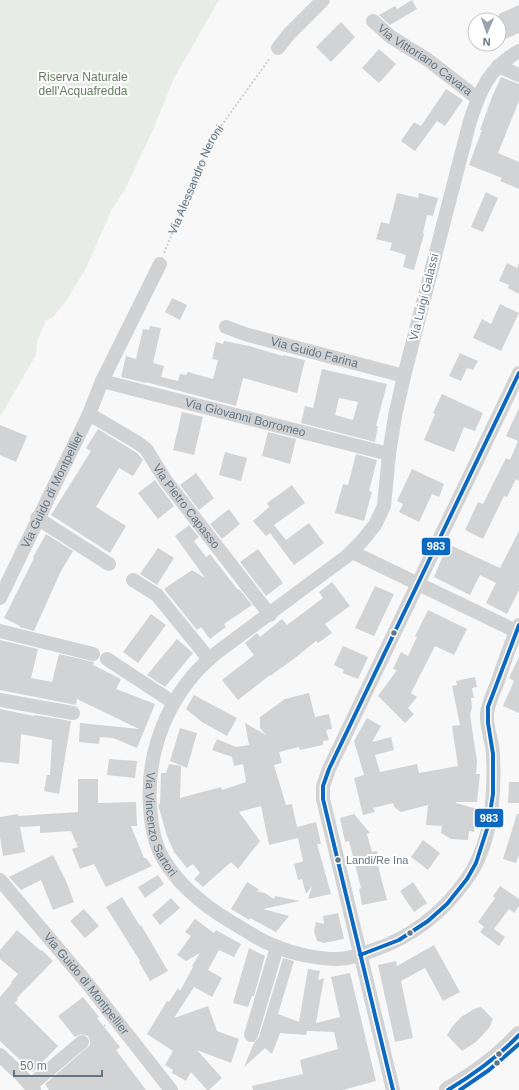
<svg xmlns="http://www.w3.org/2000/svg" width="519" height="1090" font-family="Arial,sans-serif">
<rect width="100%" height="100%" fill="#f8f8f8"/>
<!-- green -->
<path fill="#e8ece6" d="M0,0H219L174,78L152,132L124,191L112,209L86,268L66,301L54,316L46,321L37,341L36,355L0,417Z"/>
<!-- building -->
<path fill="#d2d3d4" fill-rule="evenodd" d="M412,0L417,9L390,25L379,15L395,6L397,9Z
M519,5V33L499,42V14Z
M341,22L355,37L331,62L316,47Z
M379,49L396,64L379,83L362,68Z
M501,77L519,84V101L498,153L519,162V189L500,181L502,178L469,165L482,130H480L492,97Z
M446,89L463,100L445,126L437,121L415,151L401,141L414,122L421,126Z
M486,192L498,198L483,232L471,227Z
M397,193L418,198L419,193L438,198L433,216L427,215L423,233L424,234L414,270L403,267L406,255L390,250L392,243L376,239L381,222L389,224Z
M507,263L517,268L519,263V294L508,288L509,285L499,281Z
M172,298L187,305L180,320L165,312Z
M500,304L519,313L501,351L473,338L482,319L491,324Z
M150,326L161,328L153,363L164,366L161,377L178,381L180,374L186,375L188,372L213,379L218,360L212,359L216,342L223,344L224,341L249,346L283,356V355L305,360L297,393L243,378L236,406L146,382V383L121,377L126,356L136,359L143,329L149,330Z
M460,353L478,361L473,370L467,368L461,381L449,376Z
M322,369L387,384L376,426H378L375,442L301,423L305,406L313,408ZM339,398L358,402L353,420L335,415Z
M442,394L483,413L475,431L464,427L454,452L424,440L435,414L433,413Z
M519,408V481L516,479L507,497L504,496L483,539L465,530L478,502L483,504L506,458L510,460L518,441L506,436Z
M182,412L203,417L194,455L173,450Z
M0,425L27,436L16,462L0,455Z
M98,429L137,453L143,460L133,476L119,468L96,507L126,526L110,553L51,515L91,451L86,448Z
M268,432L296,439L290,464L270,458L262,456Z
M225,452L247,458L241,481L219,475Z
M356,454L377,460L369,491L372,492L364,521L335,513L343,484L348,485Z
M412,469L444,484L439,497L432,494L419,522L399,512L403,504L397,501Z
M196,473L214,498L199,510L180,485Z
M155,480L174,506L158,519L138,493Z
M292,485L305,503L274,525L286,540L309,523L324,543L294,565L270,533L266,536L253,521L269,507L267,503Z
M229,509L240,524L222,539L210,524Z
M189,525L199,537L194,541L206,557L210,554L238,590L239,589L252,605L224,624L226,627L210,639L201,627L197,630L164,589L192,570L205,578L175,536Z
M519,531V590L507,614L486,603L496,583L480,575L470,595L434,577L448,544L500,568Z
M46,534L73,551L60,573L34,631L19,627L20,626L4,618L34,558L33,557Z
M158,548L174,558L157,585L140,574Z
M258,549L283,583L266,596L240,562Z
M332,582L350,606L325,624L332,633L318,643L316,641L295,658L270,676V675L238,700L222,680L254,655L245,643L257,633L260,637L282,619L287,625L323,598L319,592Z
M375,586L394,594L374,636L355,628Z
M428,610L467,629L454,655L435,646L411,693L417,697L408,708L414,714L405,723L378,696L397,670L393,669L401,652L408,656L417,637L415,636Z
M151,614L166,625L138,663L123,652Z
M177,639L193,653L165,687L147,675Z
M0,640L38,649L31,678L52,682L59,654L94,662L93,665L121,679L116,689L155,704L137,748L113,738L100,737L99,744L79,742L80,723L139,729L77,699L76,705L0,690Z
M343,646L368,657L358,679L343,673L344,670L334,665Z
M519,657V713L503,706L514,681L509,678Z
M475,677L477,687L472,688L474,698H471L472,707L470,715L477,761L476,774H480L477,802H456V803L477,809L474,832L469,831L468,840L451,839L441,833L442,826L426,825L428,805L401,812L395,808L393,803L373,808L375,812L363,815L354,778L364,775L354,741L367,718L381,726L372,742L391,737L394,750L375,755L380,772L417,764L419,773L458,766L452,726L460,725L452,686L457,685L456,681Z
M309,693L315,717L329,714L332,729L326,730L329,740L323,741V745L300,750L299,747L279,752L282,763L274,765L286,805L292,804L297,827L316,822L321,844H317L331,894L308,899L312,886L306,894L302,879L298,880L294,864L303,861L298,838L269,845L261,806L239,812L260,841L238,869L231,862L203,887L194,879L200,873L193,864L187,868L174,852L167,836L159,808L158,804H160L161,773H166L169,764L181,766L180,798L221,787L222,790L246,782L243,764L234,766L232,757L212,750L217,739L236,747L249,745L245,723L266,735L260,728V717L285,699Z
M194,695L237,718L227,736L202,722L186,709Z
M0,709L34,716L35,715L71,721L59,794L44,791L47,775H50L52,740L21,734L19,764L0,762Z
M180,728L197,733L187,768L170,761Z
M109,759L137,761L135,778L107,775Z
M78,779H98V803L136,802L137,826H131L144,858H146L152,866L106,887L94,864L80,869L72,849L78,847L76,844L79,842L76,843L71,831L40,833V826L20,827L25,852L3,856L0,837V817L18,814V816L78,812Z
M509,782H519V803H508Z
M354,814L370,833L367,834L372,852L377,851L380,866H378L387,900L362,905L359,889L361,888L349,841L345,842L340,818Z
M517,814H519V855L516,863L503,859Z
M423,840L440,853L428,870L411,857Z
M53,855L66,881L74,902L53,910L41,880L21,890L9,877Z
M158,875L164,884L145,898L138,887Z
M247,882L260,890L255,891L265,893L274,899L275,896L300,901L263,909L289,916L276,932L250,918L249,920L231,909Z
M413,882L427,903L414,912L400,891Z
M500,886L519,899V906L514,913L509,909L494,929L505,937L499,946L480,932L484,927L478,922L495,898L493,896Z
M122,897L140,926L141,925L168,971L150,981L139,962L140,961L106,907Z
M171,898L180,908L160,925L152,915Z
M84,909L99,926L85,938L70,921Z
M338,913L344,939L324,943L317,941L314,931L316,922L324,924L323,916Z
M195,919L214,933L216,930L241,944L234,957L219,950L208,970L222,978L212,997L194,987L174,1018L208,1006L217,1031L239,1039L231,1063L197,1050L222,1078L209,1090H207L191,1072L186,1081L172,1073L173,1070L165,1065L173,1051L147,1034L167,1001L169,1002L178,988L180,991L193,967L192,966L200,953L186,961L177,955L191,936L185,932Z
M17,930L41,951L42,950L53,961L17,998L18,999L15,1003L58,1046L33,1072L0,1041V997L12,983L11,982L18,974L0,959V950Z
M434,945L460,992L443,1001L425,968L401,981L413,1038L395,1042L378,965L396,961L397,966Z
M249,948L265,956L254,996H252L248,1007L233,1003Z
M283,958L294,961L278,1014L299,1022L308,969L320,971L318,980L324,978L316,1023L340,1017L331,977L350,973L376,1081L343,1090H253L252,1086L303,1074L300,1060L338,1049L334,1032L307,1031L306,1035L280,1033L272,1054L265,1048L244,1067L254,1043L259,1037Z
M83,997L99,1017L97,1018L120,1047L116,1050L146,1090H49L45,1084L90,1045V1041L88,1036L81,1034L75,1037L58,1016Z
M481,1007L493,1019L489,1028L476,1042L462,1051L447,1035L452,1027L461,1017L474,1009Z"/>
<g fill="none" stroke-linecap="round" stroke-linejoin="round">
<!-- path -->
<g stroke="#cecfd0" stroke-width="2" stroke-dasharray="2 2" stroke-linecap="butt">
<path id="s1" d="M164,253L211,140L270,58"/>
<path d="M91,1035L105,1025"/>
</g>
<!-- minor -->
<g stroke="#d1d2d3" stroke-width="14">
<path id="s2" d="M373,21L391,37L428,60L477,98"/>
<path d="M278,48L289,34L323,0"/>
<path id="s3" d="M519,51C489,68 480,90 470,121L404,376L395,416L389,454L384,506L375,525L362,541L347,556L215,654C170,691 146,749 150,807C151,823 153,838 160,853C176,884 204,906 233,923C247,931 260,941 275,946C293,954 318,959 338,959C350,959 360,955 371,951C410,938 442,914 466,880C491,846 495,797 493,756C493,742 486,728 487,714C488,703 494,692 498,681C504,662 511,643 519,625"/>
<path d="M498,66L519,75"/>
<path id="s4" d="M226,327L248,335L404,376"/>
<path id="s5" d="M102,381L389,454"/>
<path id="s6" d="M89,414L138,443L146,449L166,481L270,615"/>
<path d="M37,518L109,564"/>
<path d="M352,552L516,631"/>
<path d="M133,580L157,595L209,659"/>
<path id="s7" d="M0,598L89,414L102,381L160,264"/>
<path d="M0,631L93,654"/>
<path d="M107,659L174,703"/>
<path d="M0,700L73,713"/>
<path id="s8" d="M0,880L87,983L171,1090"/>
<path d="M251,1035L277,947"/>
<path d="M0,1055L22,1076L34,1090"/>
<path d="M31,1085L82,1042"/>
<path d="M393,1090L323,799V786L329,769L519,373"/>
</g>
<!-- tertiary -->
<path stroke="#d1d2d3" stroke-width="18" d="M448,1090C474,1075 499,1057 519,1035"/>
<!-- bus-1 casing -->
<g stroke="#fff" stroke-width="7">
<path id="bus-1" d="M360,955L399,940L428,921L447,904L467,879L476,863L488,826L493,794V754L488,723V707L519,625
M393,1090L323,799V786L329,769L519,373"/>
</g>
<!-- bus-2 casing -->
<g stroke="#fff" stroke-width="7">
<path id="bus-2" d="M448,1090C474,1074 498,1057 519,1035"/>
</g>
<!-- bus-3 casing -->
<g stroke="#fff" stroke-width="7">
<path id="bus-3" d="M460,1090L489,1070L519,1044"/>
</g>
<!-- bus-1 -->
<use href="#bus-1" stroke="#0c69bf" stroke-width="4"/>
<!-- bus-2 -->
<use href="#bus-2" stroke="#0c69bf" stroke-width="4"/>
<!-- bus-3 -->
<use href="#bus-3" stroke="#0c69bf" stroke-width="4"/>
</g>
<!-- markers -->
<g fill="#627684" stroke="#fff" stroke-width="1.5">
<circle cx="394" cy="633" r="3.5"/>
<circle cx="338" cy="860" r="3.5"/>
<circle cx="410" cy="933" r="3.5"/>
<circle cx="499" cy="1054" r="3.5"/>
<circle cx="497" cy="1063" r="3.5"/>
</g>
<g text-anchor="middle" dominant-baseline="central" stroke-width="4" stroke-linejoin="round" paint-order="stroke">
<!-- bus labels -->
<g font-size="11" fill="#627684" stroke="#fff" text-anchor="start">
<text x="346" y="860">Landi/Re Ina</text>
</g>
<!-- street labels -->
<g font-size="12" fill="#627684" stroke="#fff">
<text stroke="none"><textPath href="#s2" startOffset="65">Via Vittoriano Cavara</textPath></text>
<text stroke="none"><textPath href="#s1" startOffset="80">Via Alessandro Neroni</textPath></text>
<text transform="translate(424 297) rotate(-76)">Via Luigi Galassi</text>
<text stroke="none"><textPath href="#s4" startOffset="92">Via Guido Farina</textPath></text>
<text stroke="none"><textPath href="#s5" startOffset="148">Via Giovanni Borromeo</textPath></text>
<text stroke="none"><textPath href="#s7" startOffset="120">Via Guido di Montpellier</textPath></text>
<text stroke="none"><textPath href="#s6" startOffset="137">Via Pietro Capasso</textPath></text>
<text stroke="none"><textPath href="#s3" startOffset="902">Via Vincenzo Sartori</textPath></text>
<text stroke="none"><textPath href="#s8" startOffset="135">Via Guido di Montpellier</textPath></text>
</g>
<!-- park labels -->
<g font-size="12" fill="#667b61" stroke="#fff">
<text x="83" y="77">Riserva Naturale<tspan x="83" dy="14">dell'Acquafredda</tspan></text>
</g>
</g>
<g stroke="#fff" stroke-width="1.5">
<rect x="421" y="537" width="30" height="19" rx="4" fill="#0c69bf"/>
<rect x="474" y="808" width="30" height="20" rx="4" fill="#0c69bf"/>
</g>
<g font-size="11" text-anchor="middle" font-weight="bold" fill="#fff">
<text x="436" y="550">983</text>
<text x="489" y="822">983</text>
</g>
<!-- north arrow -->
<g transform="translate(487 32) rotate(182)"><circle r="19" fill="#ffffff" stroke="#c0c8ce"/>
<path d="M0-3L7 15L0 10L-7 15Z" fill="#96a4ad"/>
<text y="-6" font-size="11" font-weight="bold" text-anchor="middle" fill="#627684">N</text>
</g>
<!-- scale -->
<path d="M14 1070v6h88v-6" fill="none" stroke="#627684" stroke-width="2"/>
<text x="20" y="1070" font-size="12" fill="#627684" stroke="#ffffff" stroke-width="3" paint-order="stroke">50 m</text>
</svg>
